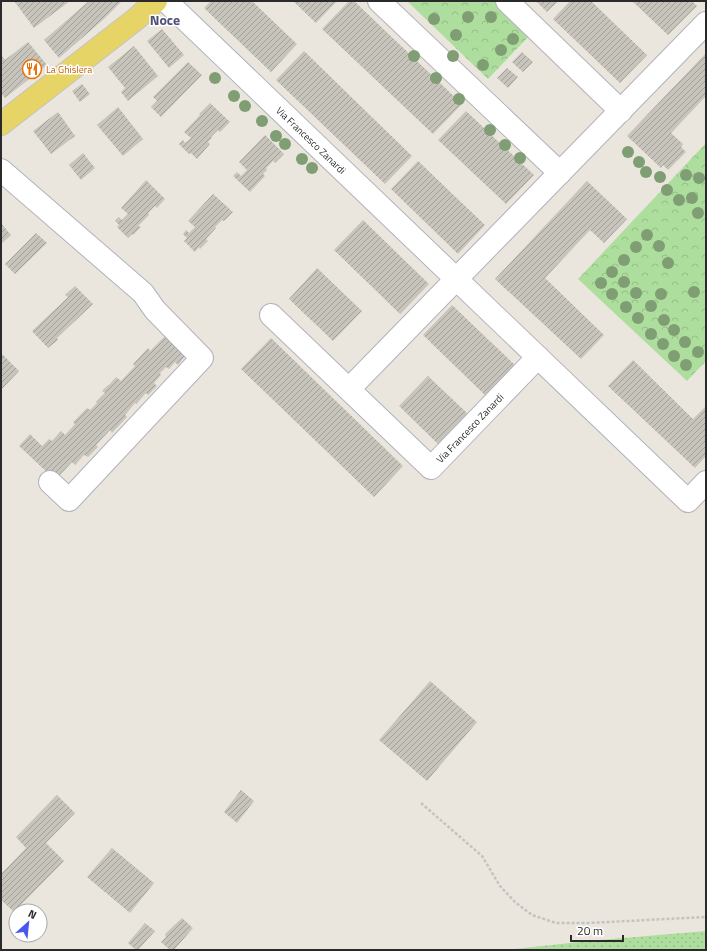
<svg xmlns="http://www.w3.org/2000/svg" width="707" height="951" font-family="'Titillium Web',sans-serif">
<defs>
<pattern id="grass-dots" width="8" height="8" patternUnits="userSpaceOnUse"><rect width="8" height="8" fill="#aede9d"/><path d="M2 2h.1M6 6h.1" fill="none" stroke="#96bf87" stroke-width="1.8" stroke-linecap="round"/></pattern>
<pattern id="park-crowns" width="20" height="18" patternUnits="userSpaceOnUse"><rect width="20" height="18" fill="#aede9d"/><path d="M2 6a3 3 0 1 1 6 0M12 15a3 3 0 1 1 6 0" fill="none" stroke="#96bf87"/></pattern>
<pattern id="building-hatch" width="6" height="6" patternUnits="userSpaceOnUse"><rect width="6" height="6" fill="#c7c4bc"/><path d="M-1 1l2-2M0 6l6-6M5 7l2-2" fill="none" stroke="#a29f99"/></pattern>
</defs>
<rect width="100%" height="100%" fill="#ebe6dd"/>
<!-- grass -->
<path fill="url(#grass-dots)" d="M706,931V950H506L588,941Z"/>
<!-- park -->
<path fill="url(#park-crowns)" d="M407,1H500L533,32L488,79Z
M706,143V361L687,381L578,279Z"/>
<!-- building -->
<path fill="url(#building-hatch)" d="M14,1H70L34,28Z
M89,1H122L105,18L59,58L44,40Z
M211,1H252L297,44L271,72L204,8Z
M293,1H337L316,23Z
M349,1H354L462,104L433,134L322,29Z
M536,1H558L547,12Z
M570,1H591L647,55L620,83L553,19Z
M632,1H692L697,6L668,35Z
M162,29L184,55L169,68L147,41Z
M28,42L47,65L5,98L1,93V55L5,60Z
M134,46L158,76L128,101L121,92L125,88L108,67Z
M304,51L412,156L385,184L276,80Z
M522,52L533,62L523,72L512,62Z
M706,53V96L671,133L683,144L681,147L686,152L668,170L663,165L661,168L627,136Z
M188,62L202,75L161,117L151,107L157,101L153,97Z
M507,68L518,77L508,88L497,78Z
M82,84L90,94L80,102L72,91Z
M210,103L230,122L220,132L218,130L211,137L212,138L208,142L210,144L197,159L191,153L189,154L179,144L183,140L185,143L191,138L184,132L200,115L199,114Z
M118,107L143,139L123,156L97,125Z
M466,111L534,175L506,204L438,140Z
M58,112L75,136L51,154L33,131Z
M265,135L284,154L275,163L273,161L266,168L267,170L263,174L265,176L250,192L233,176L237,172L241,176L247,170L239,162Z
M83,153L95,168L81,180L69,165Z
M418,161L485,225L458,254L391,189Z
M146,180L165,199L157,208L155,206L148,213L149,215L138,226L141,227L133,235L132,234L128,238L117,227L119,225L115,221L119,217L122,220L128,214L121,208Z
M587,181L627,219L604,243L590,230L545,278L604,335L581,359L495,279Z
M213,194L233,212L224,221L222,220L215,227L216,228L206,239L208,241L200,249L199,247L195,252L184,241L187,238L183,234L186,230L189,233L195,227L188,221Z
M363,220L429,284L400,314L334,250Z
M1,223L11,235L1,244Z
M36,233L47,243L15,274L5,264Z
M317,268L362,311L333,341L289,299Z
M75,286L93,304L57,338L58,340L48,348L32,331L68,297L65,295Z
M452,305L518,368L489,399L423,335Z
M165,336L186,355L178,365L175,362L169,369L166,367L160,373L161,375L154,383L157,386L148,395L146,393L136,404L135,403L125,415L127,417L112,433L110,430L96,445L98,447L88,457L84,455L75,465L72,462L58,477L51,471L49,474L19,446L30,434L42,446L49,439L52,441L61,431L65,435L75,424L73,422L87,408L90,410L97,403L96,402L105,393L102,391L108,385H109L116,377L121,381L135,366L133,364L148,348L150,351Z
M271,338L403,466L374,497L241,369Z
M1,353L19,371L1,390Z
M633,360L693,419L706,406V456L695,468L608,386Z
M428,376L469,415L440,446L399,406Z
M430,681L477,722L427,781L379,740Z
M241,790L254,801L237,823L224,812Z
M57,795L75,813L46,843L64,861L14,912L1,900V874L26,848L16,837Z
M112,848L154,883L130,913L87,877Z
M182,918L193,928L174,950H170L161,942L166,937L165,934Z
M145,923L155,931L138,950H136L128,943Z"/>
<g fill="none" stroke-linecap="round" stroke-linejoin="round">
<!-- minor casing -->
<g stroke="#b1b2bd" stroke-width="24">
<g id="minor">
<path id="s1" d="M166,1L688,501L706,482"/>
<path d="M379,1L560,173"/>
<path d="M507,1L621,111"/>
<path d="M1,170L143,293L155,310L202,358L69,500L50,482"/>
<path id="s2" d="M271,315L431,468L538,357"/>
<path d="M349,389L706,23"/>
</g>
</g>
<!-- major casing -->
<g stroke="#c3c3c3" stroke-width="24">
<path id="major" d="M1,124L136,19L156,1"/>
</g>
<!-- path -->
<path stroke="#c3c3c3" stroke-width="2.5" stroke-dasharray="3 2" stroke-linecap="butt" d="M421,803L482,856L500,886L515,902L532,915L556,923H588L706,917"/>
<!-- minor -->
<use href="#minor" stroke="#fff" stroke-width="22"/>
<!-- major -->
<use href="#major" stroke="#e7d466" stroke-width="22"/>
</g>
<!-- trees -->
<g fill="#7f9e74">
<circle cx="468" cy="17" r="6"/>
<circle cx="491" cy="17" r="6"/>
<circle cx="434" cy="19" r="6"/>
<circle cx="456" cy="35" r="6"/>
<circle cx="513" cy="39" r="6"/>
<circle cx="501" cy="50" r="6"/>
<circle cx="414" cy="56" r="6"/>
<circle cx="453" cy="56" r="6"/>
<circle cx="483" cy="65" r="6"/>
<circle cx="215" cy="78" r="6"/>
<circle cx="436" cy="78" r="6"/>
<circle cx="234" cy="96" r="6"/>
<circle cx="459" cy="99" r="6"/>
<circle cx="245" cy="106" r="6"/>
<circle cx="262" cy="121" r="6"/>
<circle cx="490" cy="130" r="6"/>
<circle cx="276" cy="136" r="6"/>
<circle cx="285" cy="144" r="6"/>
<circle cx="505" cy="145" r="6"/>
<circle cx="628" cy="152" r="6"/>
<circle cx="520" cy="158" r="6"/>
<circle cx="302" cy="159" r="6"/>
<circle cx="639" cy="162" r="6"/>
<circle cx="312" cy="168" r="6"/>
<circle cx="646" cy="172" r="6"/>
<circle cx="686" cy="175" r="6"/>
<circle cx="660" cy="177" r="6"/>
<circle cx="699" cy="178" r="6"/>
<circle cx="667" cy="190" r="6"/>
<circle cx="692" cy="198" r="6"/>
<circle cx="679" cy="200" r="6"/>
<circle cx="698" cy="213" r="6"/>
<circle cx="647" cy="235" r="6"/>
<circle cx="659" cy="246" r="6"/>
<circle cx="636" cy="247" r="6"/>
<circle cx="624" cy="260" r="6"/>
<circle cx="668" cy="263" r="6"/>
<circle cx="612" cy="272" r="6"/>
<circle cx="624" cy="282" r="6"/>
<circle cx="601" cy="283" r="6"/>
<circle cx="694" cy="292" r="6"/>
<circle cx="636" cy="293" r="6"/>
<circle cx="612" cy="294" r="6"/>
<circle cx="661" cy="294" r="6"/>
<circle cx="651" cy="306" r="6"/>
<circle cx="626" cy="307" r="6"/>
<circle cx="638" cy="318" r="6"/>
<circle cx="664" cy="320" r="6"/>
<circle cx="674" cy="330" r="6"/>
<circle cx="651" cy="334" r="6"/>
<circle cx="685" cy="342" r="6"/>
<circle cx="663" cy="344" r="6"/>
<circle cx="698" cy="352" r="6"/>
<circle cx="674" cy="356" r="6"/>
<circle cx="686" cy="365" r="6"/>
</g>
<!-- icons -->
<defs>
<g id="restaurant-ring" transform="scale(1)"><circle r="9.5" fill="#fff" stroke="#e8710a" stroke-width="1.5"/><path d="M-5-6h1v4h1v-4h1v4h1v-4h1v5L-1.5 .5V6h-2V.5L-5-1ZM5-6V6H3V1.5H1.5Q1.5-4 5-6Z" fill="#e8710a"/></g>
</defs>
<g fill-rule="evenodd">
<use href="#restaurant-ring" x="32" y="69"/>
</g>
<g text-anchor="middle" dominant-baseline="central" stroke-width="3" stroke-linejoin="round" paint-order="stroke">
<!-- food labels -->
<g font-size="10" fill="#c56008" stroke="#fff" text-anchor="start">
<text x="46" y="69">La Ghislera</text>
</g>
<!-- street labels -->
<g font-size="10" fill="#2a2a2a" stroke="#fff">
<text stroke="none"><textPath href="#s1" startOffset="201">Via Francesco Zanardi</textPath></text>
<text stroke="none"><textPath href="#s2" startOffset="277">Via Francesco Zanardi</textPath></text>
</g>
<!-- district labels -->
<g font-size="14" font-weight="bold" fill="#4e5278" stroke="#fff">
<text x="165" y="19">Noce</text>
</g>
</g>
<!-- border -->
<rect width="707" height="951" fill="none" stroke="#2a2a2a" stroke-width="4"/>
<!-- north arrow -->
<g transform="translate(28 923) rotate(27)"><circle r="19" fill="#ffffff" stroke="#aaaaaa"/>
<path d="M0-3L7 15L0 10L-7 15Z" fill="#4858ee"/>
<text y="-6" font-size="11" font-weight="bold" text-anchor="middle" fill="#2a2a2a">N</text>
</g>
<!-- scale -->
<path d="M571 935v6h52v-6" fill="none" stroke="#2a2a2a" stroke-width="2"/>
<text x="577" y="935" font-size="12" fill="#2a2a2a" stroke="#ffffff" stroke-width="3" paint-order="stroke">20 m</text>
</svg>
